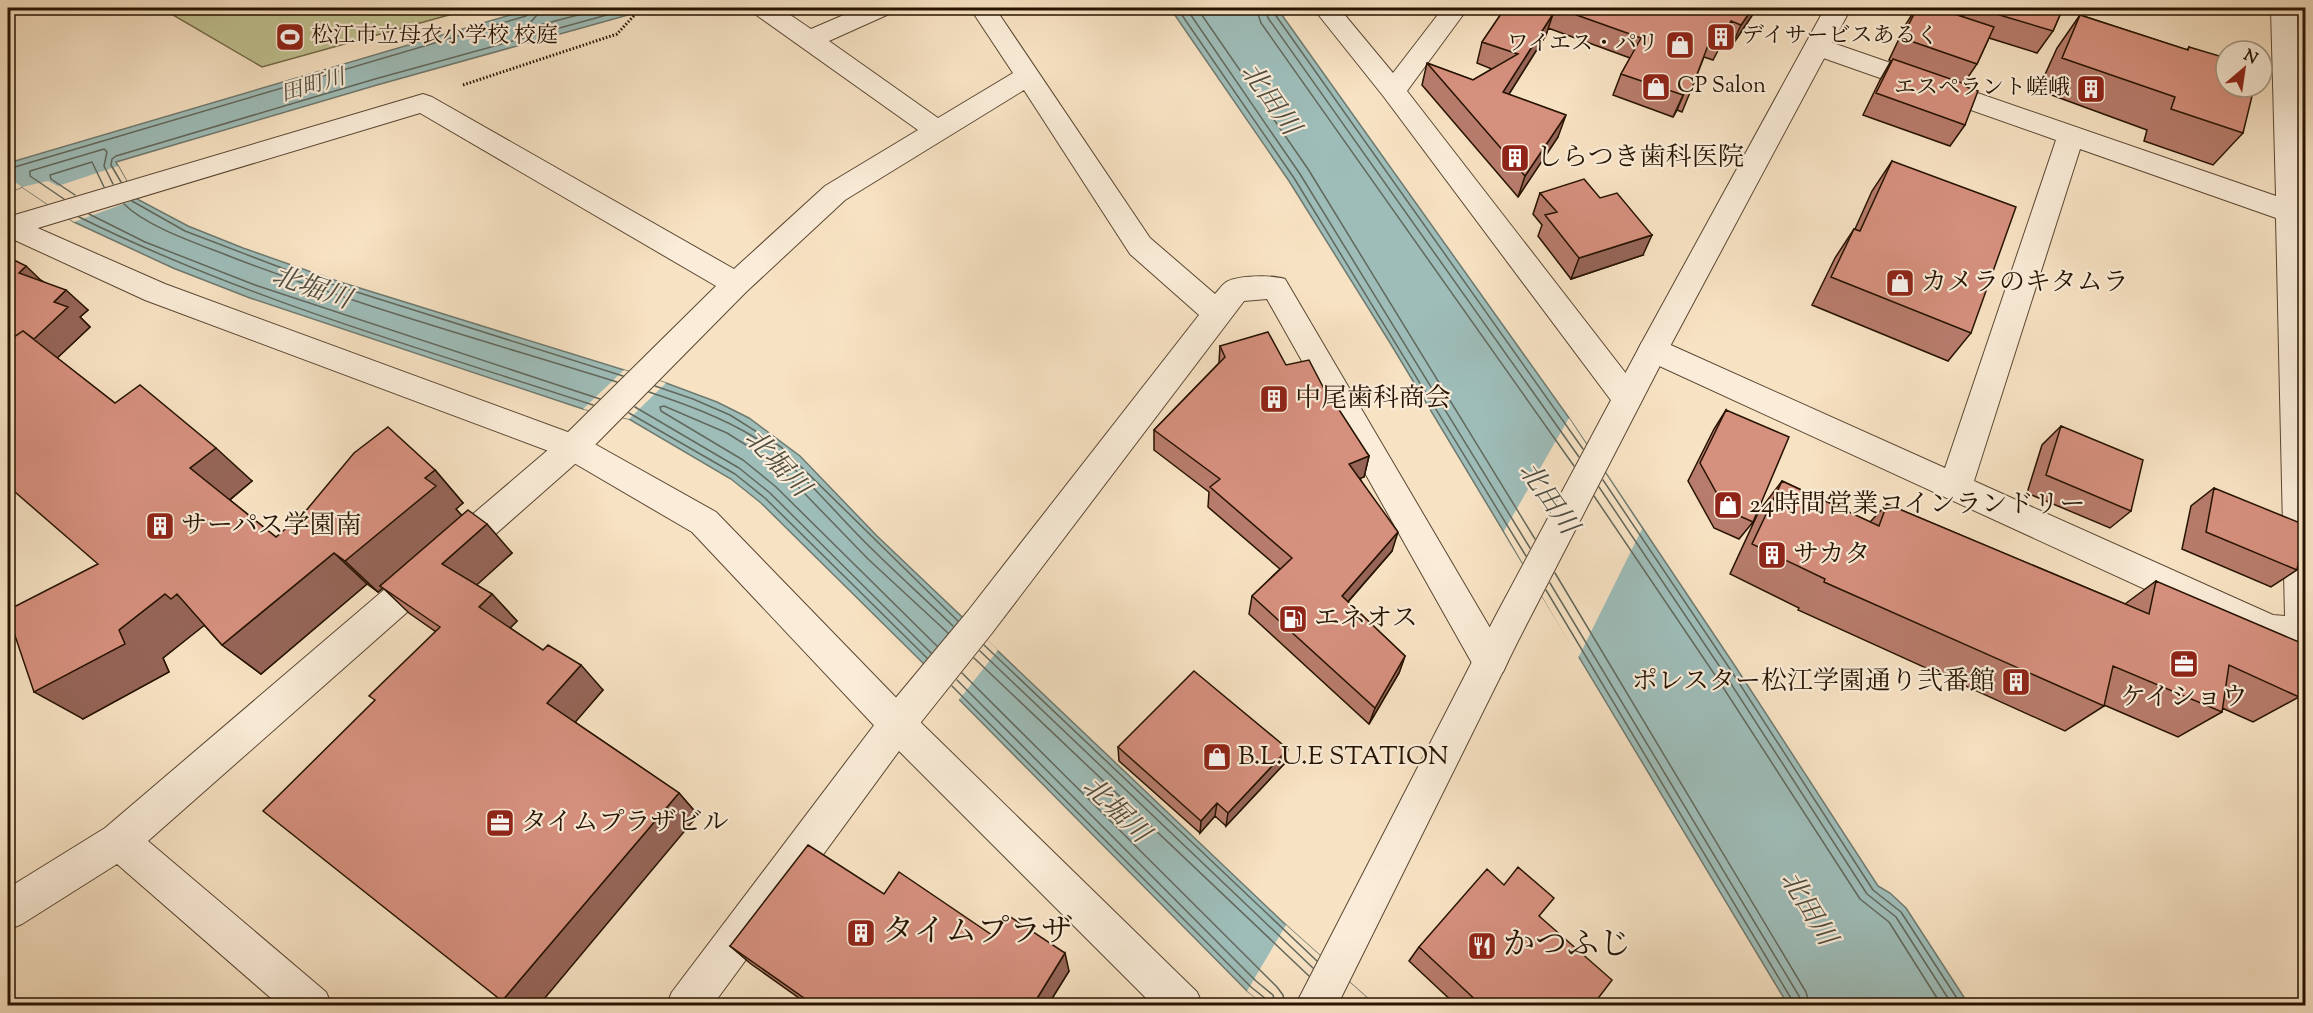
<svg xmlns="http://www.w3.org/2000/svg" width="2313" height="1013" font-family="'Sorts Mill Goudy','Noto Serif JP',serif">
<rect width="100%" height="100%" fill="#f7e2c3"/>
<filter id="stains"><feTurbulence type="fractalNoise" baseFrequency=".00333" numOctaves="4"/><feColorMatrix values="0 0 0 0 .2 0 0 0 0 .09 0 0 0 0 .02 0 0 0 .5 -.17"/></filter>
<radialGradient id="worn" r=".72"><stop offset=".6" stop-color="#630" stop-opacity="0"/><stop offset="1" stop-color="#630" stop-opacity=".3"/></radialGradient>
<!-- green -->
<path fill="#c0c291" stroke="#736a49" stroke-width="1.5" d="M161,8H474L262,67Z"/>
<!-- water -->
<path fill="#9ebdb9" stroke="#6e796f" stroke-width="1.5" d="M534,8H653L377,85L116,162L137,199L188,226L243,248L337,281L666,383L717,402L749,418L800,456L877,536L1286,925L1375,1005H1266L1247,991L926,666L761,503L731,479L629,419L583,409L250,298L173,268L74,222L22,187L8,193V163Z
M1170,8H1277L1569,418L1735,666L1878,886L1890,893L1906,908L1969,1005H1788L1392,346L1289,181Z"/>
<!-- pier -->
<path fill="#f7e2c3" d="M118,166L137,199L74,222L22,187L8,193V177L22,187L48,181L58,186Z
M624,370L666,383L629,419L583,409Z
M1569,418L1642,529L1578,658L1504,531Z
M965,619L998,650L958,701L926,666Z
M1286,925L1375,1005L1266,1006L1247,991Z"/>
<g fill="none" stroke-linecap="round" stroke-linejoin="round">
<!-- shore -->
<path stroke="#62685d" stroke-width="1.5" d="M538,8L537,15L530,23L532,27L605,8
M1177,8L1294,178L1526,556
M1186,8L1300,174L1530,548
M1197,8L1308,169L1535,539
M1256,8L1261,23L1574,466
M1265,8L1268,18L1579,457
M1273,8L1274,13L1583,449
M8,169L526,16L530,13L531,8
M121,182L111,165L112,159L116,156L375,79L632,8
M75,195L51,179L50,175L92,162L104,187
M64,199L30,176V171L104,149L107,152L104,166L113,184
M132,201L185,231L287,270L623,376
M124,204C148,228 202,245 234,258C359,306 489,342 617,382
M89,214L145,242L255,285L600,399
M79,217C243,298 420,348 593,405
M655,386L693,399L730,415L781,447L958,621
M649,392C685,404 721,417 754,437C794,463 824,500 857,534C888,566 921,595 953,626
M635,407L739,468L770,493L931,653
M629,413L735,474L765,498L927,658
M1603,480L1730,669L1873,890L1901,912L1962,1006
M1599,487L1724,673L1867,894L1896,917L1953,1006
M1594,496L1717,678L1860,899L1889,922L1942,1006
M1555,573L1806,992L1810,1006
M1550,583L1799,996L1801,1006
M1546,590L1792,1000L1793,1006
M984,645L1317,961
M937,646L775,486L743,460L661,411L660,407L664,406L727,433L776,464L868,559L948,633
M980,651L1313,968
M974,658L1309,976
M962,673L1277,987L1283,995L1285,1006
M957,680L1256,981L1273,995L1276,1006
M952,686L1251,987L1266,999L1268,1006"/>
<!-- minor casing -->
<g stroke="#5a4732" stroke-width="2">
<path id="minor" d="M751,8H780L811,29L860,8H892L889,14L829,41L938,118L1013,73L970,8H995L1150,238L1215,294C1218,291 1221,286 1225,283C1235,275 1273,275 1285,279L1503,650L1508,661L1503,672L1490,677L1477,672L1267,299L1244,301L992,633L910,736L712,1006H666L672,992L884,712L968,611L1199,315L1130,254L1024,90L845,200L746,292L584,456L148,841L326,992L332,1006H280L117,864L22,924L8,930V888L105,828L562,438L716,286L420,113L8,237V217L423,94L432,97L734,269L825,186L918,130L755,14Z
M1313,8H1339L1393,73L1443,8H1468L1407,91L1638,389L1643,398L1638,407L1627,411L1616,407L1384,97Z
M2271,8H2297L2306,242V649L2270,646L2258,641L1642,358L1638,350L1642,342L1653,338L1664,342L1945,468L2056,140L1809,53L1805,47L1809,41L1818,39L1827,41L2276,196ZM2080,149L2276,218L2285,616L2273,615L1974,481Z"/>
</g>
<!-- tertiary casing -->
<g stroke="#5a4732" stroke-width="2">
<path id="tertiary" d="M1825,8H1851L1667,352L1518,641L1337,1006H1295L1494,619L1642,342Z
M8,215L165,284L584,438L716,512L910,712L1197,992L1203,1006H1154L884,736L692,532L562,456L145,300L8,237Z"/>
</g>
<!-- path -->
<path stroke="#261301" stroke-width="3" stroke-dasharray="1.5 2" stroke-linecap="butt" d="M463,85L617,34L641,8"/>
<!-- minor -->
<use href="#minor" fill="#faecd8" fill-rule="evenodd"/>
<!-- tertiary -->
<use href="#tertiary" fill="#faecd8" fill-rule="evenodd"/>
</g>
<!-- wall -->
<path fill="#b87c6c" stroke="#261301" stroke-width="1.5" d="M1505,8H1757L1731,47L1722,43L1713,60L1704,57L1691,90L1682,112L1677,110L1673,117L1613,95L1621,74L1630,58L1548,28L1546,35L1509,94L1558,137L1518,197L1422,85L1427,63L1473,80L1492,69L1477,63L1482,42Z
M1916,8H1936L1963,16L1967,8H2063L2053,31L2037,53L1989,38L1977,64L1964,83L1966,87L1965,125L1950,146L1863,115L1880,80L1891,61L1889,60L1906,24Z
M2080,15L2187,50L2189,47L2243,133L2213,165L2144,141L2147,130L2038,90L2057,48Z
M1892,161L1971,333L1948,361L1812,305L1835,258L1854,229H1855L1872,191Z
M1540,193L1643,255L1571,279L1538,236L1542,225L1533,214Z
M42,281L88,310L80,317L90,327L57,358L115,403L252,481L230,500L276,537L435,470L463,503L456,509L462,516L512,553L476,585L492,594L517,621L510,628L603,690L575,722L679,793L698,815L375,700L436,632L409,613L383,588L378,592L367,584L261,674L222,645L204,625L163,658L169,672L83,719L98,564Z
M1220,346L1286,365L1333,406L1369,456L1364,477L1360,478L1392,551L1348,602L1405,656L1399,673L1369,724L1249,614L1252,596L1280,569L1208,507L1209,492L1154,450V430L1219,363Z
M1726,410L1753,522L1739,539L1714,528L1688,481L1714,429Z
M2061,426L2131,511L2110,528L2027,493L2042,445Z
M1782,481L1870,522L1887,504L2125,604L2156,581L2299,697L2253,722L2222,708V712L2178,737L2104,705V706L2065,731L1798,610L1799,608L1730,574L1759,511Z
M2214,488L2297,570L2271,587L2182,549L2191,506Z
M1118,747L1285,763L1226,826L1215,816L1200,833L1119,761Z
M884,894L992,935L1069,971L1048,1005H809L751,964L730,946Z
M1539,916L1593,1005H1456L1409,961L1419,947Z"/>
<!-- shaded-wall -->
<path fill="#966558" stroke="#261301" stroke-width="1.5" d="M1753,8H1757L1731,47L1741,25Z
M1553,14L1546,35L1497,113L1503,92Z
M1686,89L1677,110L1673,117L1683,95Z
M1566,115L1558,137L1518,197L1525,176Z
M1652,235L1643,255L1571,279L1579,258Z
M26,266L48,287L19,273Z
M66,290L88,310L80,317L90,327L36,378L12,358L54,302Z
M216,448L252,481L228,501L190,468Z
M1369,456L1364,477L1345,484L1349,464Z
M435,470L463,503L456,509L464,518L380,586L383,588L378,592L345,561L425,478Z
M487,524L512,553L469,592L442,564Z
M1398,532L1392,551L1337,614L1342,596Z
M334,553L367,584L261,674L222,645Z
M165,594H177L206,624L163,658L169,672L83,719L34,692L119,630Z
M492,594L517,621L505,633L479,607Z
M1405,656L1399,673L1369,724L1375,708Z
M581,665L603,690L571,727L547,703Z
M1288,749L1285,763L1226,826L1228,813Z
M679,793L698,815L539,1005H512L502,1001Z
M1217,803L1215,816L1200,833L1201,821Z
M1065,953L1069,971L1048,1005H1033Z"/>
<!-- building -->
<path fill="#d6907e" stroke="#261301" stroke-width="1.5" d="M1505,8H1535L1553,14L1503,92L1566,115L1525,176L1427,63L1473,80L1518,54L1482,42Z
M1557,8H1753L1741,25L1731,21L1723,39L1712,35L1691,90L1686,89L1683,95L1621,74L1641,38Z
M1917,8H1936L1994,27L1977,64L1902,38Z
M1976,8H2063L2053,31Z
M2080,15L2188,50L2189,47L2226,58V87H2237L2253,92L2243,133L2171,109L2175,97L2062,58Z
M1893,59L1968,85L1966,87L1978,91L1965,125L1876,93Z
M1892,161L2016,207L1971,333L1831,277L1854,229L1860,231Z
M1584,179L1600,198L1617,193L1652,235L1579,258L1545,215L1557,212L1540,193Z
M8,257L26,266L19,273L66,290L54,302L68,307L34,339L23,331L8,341Z
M23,331L115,403L140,385L216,448L190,468L276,537L304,513L354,453L388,427L435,470L425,478L436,486L345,561L334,553L222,645L177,594L171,599L165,594L119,630L125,644L34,692L8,615V610L98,564L8,486V341Z
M1268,332L1286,365L1309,360L1333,406L1336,405L1369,456L1349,464L1398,532L1342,596L1405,656L1375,708L1252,596L1292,558L1210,487L1220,479L1154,430L1225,357L1220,346Z
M1726,410L1789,437L1753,522L1726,510L1700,463Z
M2061,426L2143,460L2131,511L2046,475Z
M1782,481L1879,526L1887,504L2149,614L2156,581L2306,645V660L2299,697L2229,665L2222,712L2113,666L2104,706L1824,582L1825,579L1752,544Z
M2214,488L2305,525L2297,570L2206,532Z
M468,510L487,524L442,564L492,594L479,607L543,650L548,645L581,665L547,703L679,793L502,1001L263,811L375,700L369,696L440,627L380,586Z
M1194,671L1288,749L1228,813L1217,803L1201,821L1118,747Z
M808,845L884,894L899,872L992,935L1006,914L1065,953L1033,1005H814L730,946Z
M1518,867L1554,898L1539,916L1612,980L1593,1005H1520L1514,999L1509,1005H1481L1419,947L1487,869L1504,885Z"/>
<!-- icons -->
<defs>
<g id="stadium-square" transform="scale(1.5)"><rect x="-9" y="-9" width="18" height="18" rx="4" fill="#8f2418" stroke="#faecd8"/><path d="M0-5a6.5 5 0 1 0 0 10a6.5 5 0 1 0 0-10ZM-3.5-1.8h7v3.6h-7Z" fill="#fff"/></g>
<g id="building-square" transform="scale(1.5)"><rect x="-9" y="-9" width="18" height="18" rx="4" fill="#8f2418" stroke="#faecd8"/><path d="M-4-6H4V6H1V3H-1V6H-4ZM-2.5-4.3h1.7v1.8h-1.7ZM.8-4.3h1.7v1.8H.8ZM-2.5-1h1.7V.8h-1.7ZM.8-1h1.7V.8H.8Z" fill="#fff"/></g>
<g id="shop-square" transform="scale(1.5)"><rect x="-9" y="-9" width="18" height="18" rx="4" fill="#8f2418" stroke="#faecd8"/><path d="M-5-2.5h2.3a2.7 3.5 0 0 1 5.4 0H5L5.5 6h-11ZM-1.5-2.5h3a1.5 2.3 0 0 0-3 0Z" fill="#fff"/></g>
<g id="fuel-square" transform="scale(1.5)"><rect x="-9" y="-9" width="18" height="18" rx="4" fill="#8f2418" stroke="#faecd8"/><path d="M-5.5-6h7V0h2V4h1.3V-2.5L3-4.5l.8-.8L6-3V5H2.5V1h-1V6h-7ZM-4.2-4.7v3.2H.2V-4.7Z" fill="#fff"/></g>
<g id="office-square" transform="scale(1.5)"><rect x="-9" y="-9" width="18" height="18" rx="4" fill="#8f2418" stroke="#faecd8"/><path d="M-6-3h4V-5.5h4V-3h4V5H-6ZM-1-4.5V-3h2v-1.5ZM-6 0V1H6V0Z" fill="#fff"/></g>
<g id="restaurant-square" transform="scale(1.5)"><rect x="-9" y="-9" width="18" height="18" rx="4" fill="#8f2418" stroke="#faecd8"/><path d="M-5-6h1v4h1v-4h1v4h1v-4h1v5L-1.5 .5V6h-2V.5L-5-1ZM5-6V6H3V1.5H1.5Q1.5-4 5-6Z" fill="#fff"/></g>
</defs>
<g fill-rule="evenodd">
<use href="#stadium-square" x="290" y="37"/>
<use href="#building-square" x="1721" y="37"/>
<use href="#shop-square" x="1680" y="45"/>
<use href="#shop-square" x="1656" y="87"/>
<use href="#building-square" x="2091" y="89"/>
<use href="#building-square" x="1515" y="158"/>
<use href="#shop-square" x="1900" y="283"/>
<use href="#building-square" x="1274" y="399"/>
<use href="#shop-square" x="1728" y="505"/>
<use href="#building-square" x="160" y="526"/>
<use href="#building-square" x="1772" y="555"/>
<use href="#fuel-square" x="1293" y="619"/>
<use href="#office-square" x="2184" y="664"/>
<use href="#building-square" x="2016" y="682"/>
<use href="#shop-square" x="1217" y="757"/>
<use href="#office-square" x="500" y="823"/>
<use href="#building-square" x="861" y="933"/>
<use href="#restaurant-square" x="1482" y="946"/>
</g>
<g text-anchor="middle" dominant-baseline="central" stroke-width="4.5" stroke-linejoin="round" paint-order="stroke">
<!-- far-poi labels -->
<g font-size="22" fill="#261301" stroke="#faecd8" text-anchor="start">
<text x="311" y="37">松江市立母衣小学校 校庭</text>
<text x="1742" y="37">デイサービスあるく</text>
<text x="1659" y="45" text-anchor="end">ワイエス・パリ</text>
<text x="1677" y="87">CP Salon</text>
<text x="2070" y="89" text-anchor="end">エスペラント嵯峨</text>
</g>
<!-- far-water labels -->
<g font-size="22" font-style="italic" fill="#504e41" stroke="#faecd8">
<text transform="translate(313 87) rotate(-16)">田町川</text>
</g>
<!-- poi labels -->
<g font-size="26" fill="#261301" stroke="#faecd8" text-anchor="start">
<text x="1536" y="158">しらつき歯科医院</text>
<text x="1921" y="283">カメラのキタムラ</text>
<text x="1295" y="399">中尾歯科商会</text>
<text x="1749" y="505">24時間営業コインランドリー</text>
<text x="181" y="526">サーパス学園南</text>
<text x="1793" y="555">サカタ</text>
<text x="1314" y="619">エネオス</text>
<text x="1995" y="682" text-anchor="end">ポレスター松江学園通り弐番館</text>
<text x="2184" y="698" text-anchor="middle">ケイショウ</text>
<text x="1238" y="757">B.L.U.E STATION</text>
<text x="521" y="823">タイムプラザビル</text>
</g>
<!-- water labels -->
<g font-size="27" font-style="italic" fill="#504e41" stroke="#faecd8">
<text transform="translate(1269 100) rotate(55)">北田川</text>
<text transform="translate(311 289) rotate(19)">北堀川</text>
<text transform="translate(776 464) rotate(47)">北堀川</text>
<text transform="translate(1547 499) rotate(55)">北田川</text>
<text transform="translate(1115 811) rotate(44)">北堀川</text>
<text transform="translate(1807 909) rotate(59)">北田川</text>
</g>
<!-- near-poi labels -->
<g font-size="32" fill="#261301" stroke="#faecd8" text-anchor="start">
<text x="882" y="933">タイムプラザ</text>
<text x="1503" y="946">かつふじ</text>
</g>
</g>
<!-- margin -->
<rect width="2313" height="1013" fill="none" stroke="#f7e2c3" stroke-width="30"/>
<rect x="9" y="9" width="2295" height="995" fill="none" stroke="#261301" stroke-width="3"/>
<rect x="15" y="15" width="2283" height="983" fill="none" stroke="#261301" stroke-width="1.5"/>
<!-- north arrow -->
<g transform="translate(2244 69) rotate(29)"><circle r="28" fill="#faecd8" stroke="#a59582" stroke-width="1.5"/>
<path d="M0-4.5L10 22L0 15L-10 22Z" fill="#8f2418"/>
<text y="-9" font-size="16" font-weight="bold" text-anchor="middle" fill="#261301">N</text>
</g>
<rect width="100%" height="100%" filter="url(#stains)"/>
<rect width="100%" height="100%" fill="url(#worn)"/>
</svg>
